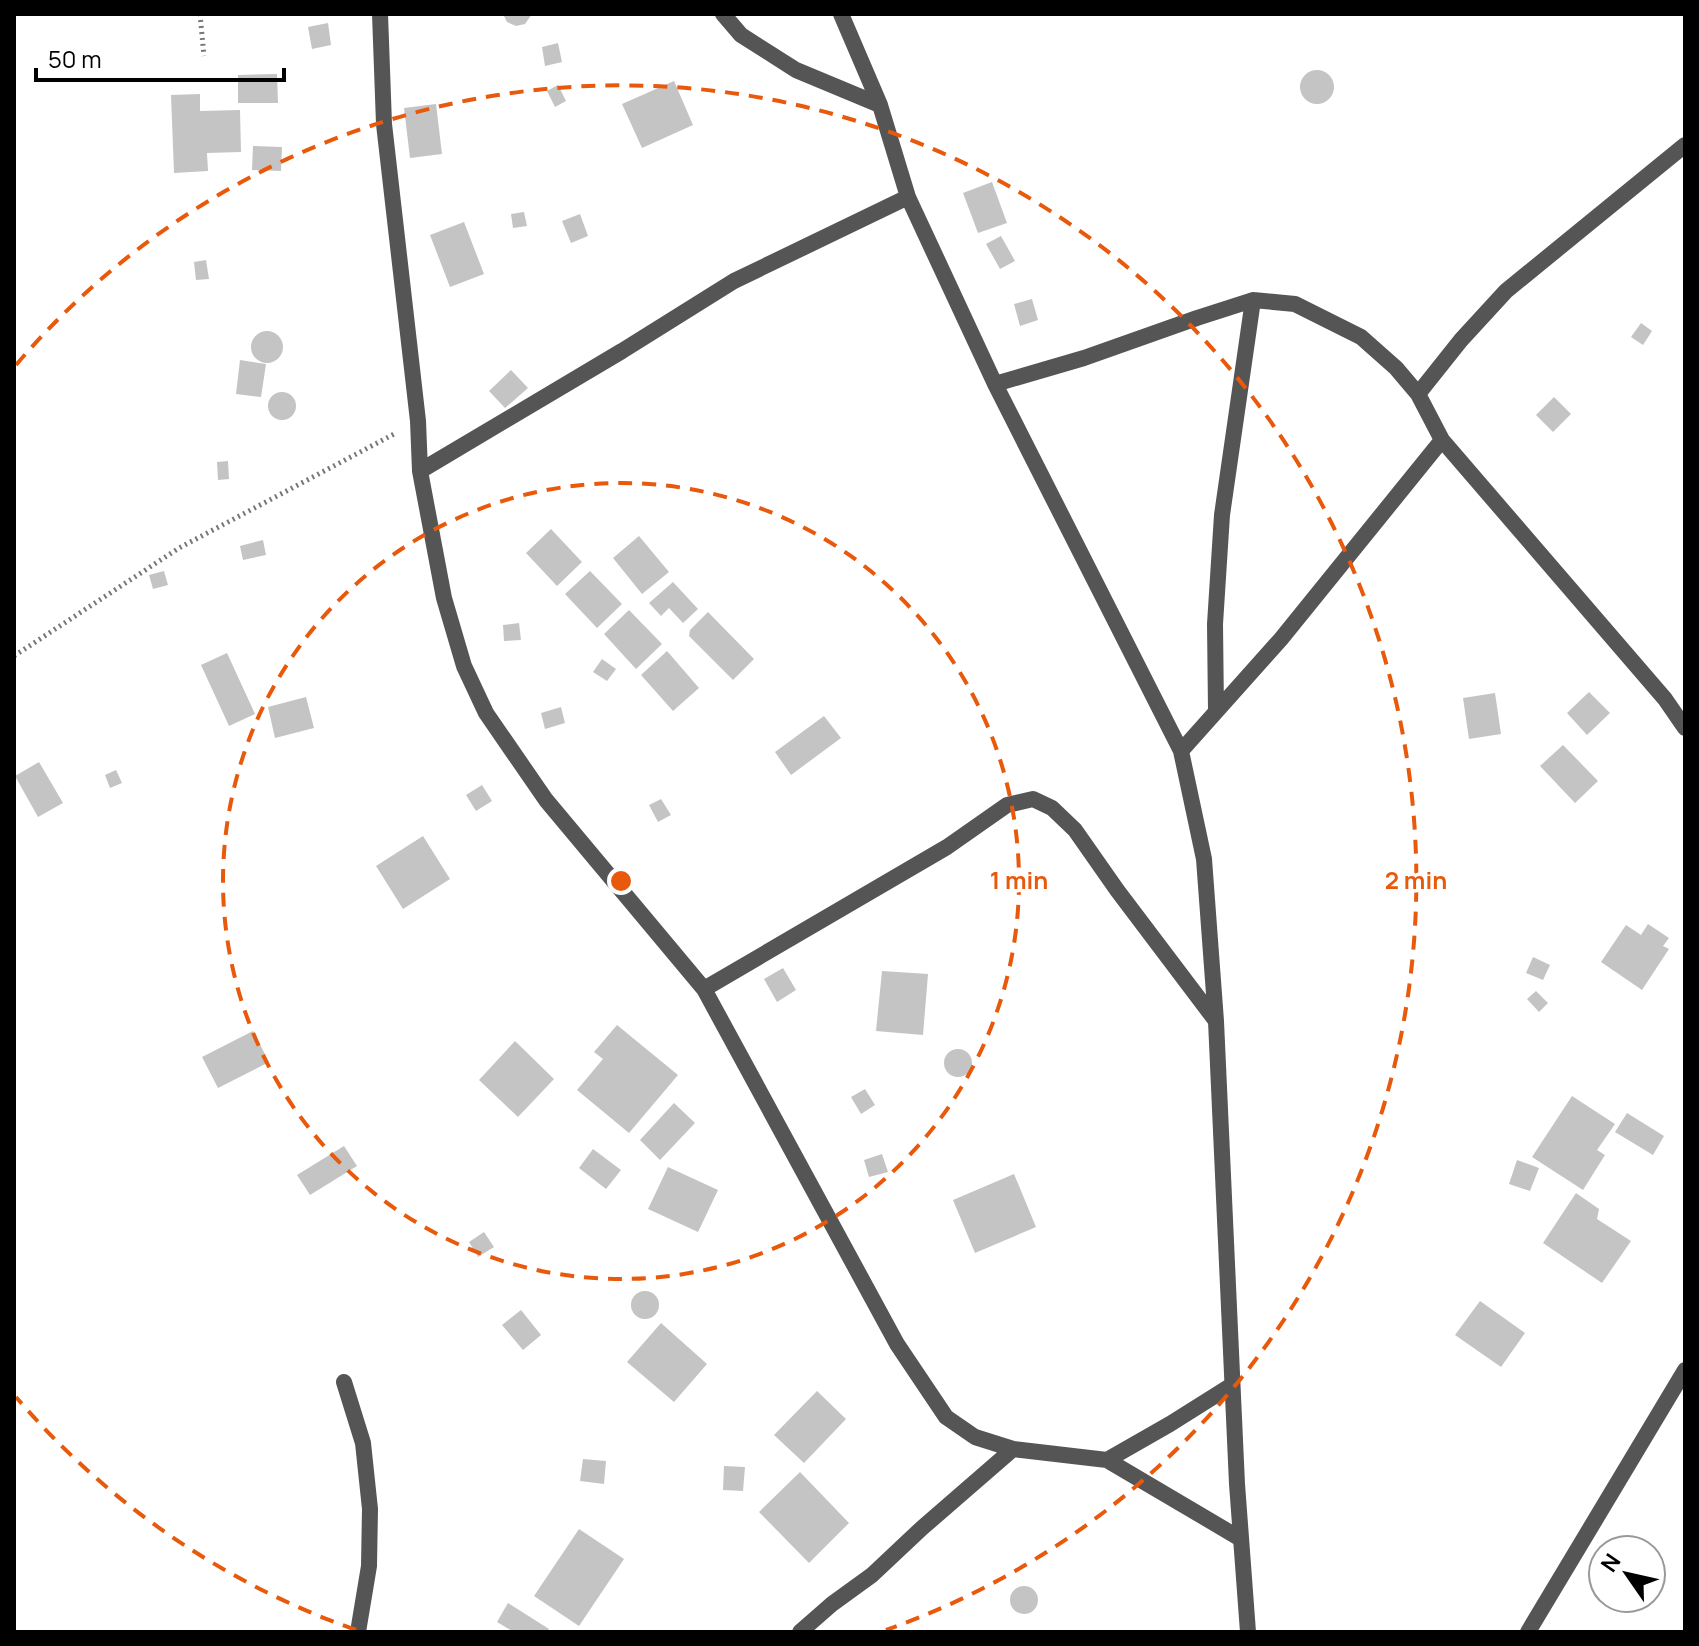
<svg xmlns="http://www.w3.org/2000/svg" width="1699" height="1646" font-family="Manrope,sans-serif">
<rect width="100%" height="100%" fill="#fff"/>
<!-- building -->
<path fill="#c4c4c4" d="M503,14H532L525,24L516,26L507,22Z
M328,23L331,45L312,49L308,27Z
M558,43L562,62L545,66L542,47Z
M1300 87a17 17 0 1 1 34 0a17 17 0 1 1-34 0Z
M277,74L278,103H238V75Z
M674,81L693,125L642,148L622,104Z
M558,85L566,101L555,107L547,91Z
M200,94V111L240,110L241,152L207,153L208,171L174,173L171,95Z
M436,104L442,154L410,158L404,108Z
M253,146L282,147L281,171L252,170Z
M992,182L1007,223L978,233L963,193Z
M524,212L527,226L513,228L511,214Z
M580,214L588,236L571,243L562,221Z
M464,222L484,274L450,287L430,235Z
M1001,236L1015,261L1000,269L986,244Z
M206,260L209,279L196,280L194,262Z
M1032,299L1038,320L1020,326L1014,304Z
M1641,323L1652,331L1643,345L1631,337Z
M251 347a16 16 0 1 1 32 0a16 16 0 1 1-32 0Z
M240,360L266,364L261,397L236,394Z
M511,370L528,388L505,408L489,391Z
M268 406a14 14 0 1 1 28 0a14 14 0 1 1-28 0Z
M1554,397L1571,414L1553,432L1536,415Z
M228,461L229,479L218,480L217,462Z
M551,529L582,562L557,586L526,553Z
M639,536L669,572L642,594L613,558Z
M263,540L266,555L243,560L240,546Z
M164,571L168,585L153,589L149,575Z
M590,571L622,604L597,628L565,594Z
M673,582L698,609L683,623L669,608L661,616L649,603Z
M629,610L662,644L636,669L604,634Z
M708,612L754,659L733,680L689,636L690,630Z
M519,623L521,640L504,641L503,625Z
M667,651L699,688L673,711L641,675Z
M227,653L255,714L229,726L201,665Z
M602,659L616,669L607,681L593,672Z
M1589,692L1610,713L1587,735L1567,713Z
M1495,693L1501,734L1469,739L1463,698Z
M306,697L314,728L275,738L268,707Z
M561,707L565,723L545,729L541,713Z
M824,716L841,738L791,775L775,752Z
M1563,745L1598,781L1575,803L1540,766Z
M39,762L63,803L38,817L15,776Z
M116,770L122,783L110,788L105,775Z
M482,785L492,801L476,811L466,795Z
M661,799L671,815L658,822L649,805Z
M423,836L450,879L403,909L376,866Z
M1648,924L1669,938L1663,946L1669,949L1642,990L1601,962L1626,925L1641,935Z
M1533,957L1550,965L1543,980L1526,973Z
M783,968L796,990L777,1002L764,979Z
M882,971L928,974L923,1035L876,1031Z
M1536,991L1548,1003L1539,1012L1527,999Z
M617,1025L678,1075L629,1133L577,1090L603,1059L594,1052Z
M253,1031L269,1062L218,1088L202,1057Z
M515,1041L554,1079L518,1117L479,1080Z
M944 1063a14 14 0 1 1 28 0a14 14 0 1 1-28 0Z
M865,1089L875,1105L861,1114L851,1097Z
M1572,1096L1615,1124L1597,1150L1605,1155L1583,1190L1532,1157Z
M674,1103L695,1123L660,1160L640,1140Z
M1627,1113L1664,1136L1653,1155L1615,1132Z
M344,1146L357,1166L310,1195L297,1175Z
M593,1149L621,1170L606,1189L579,1168Z
M882,1154L888,1172L869,1177L864,1160Z
M1517,1160L1539,1168L1530,1191L1509,1184Z
M668,1167L718,1190L698,1232L648,1209Z
M1014,1174L1036,1227L975,1253L953,1200Z
M1576,1193L1599,1209L1597,1219L1631,1241L1602,1283L1543,1243Z
M484,1232L494,1247L478,1257L469,1242Z
M631 1305a14 14 0 1 1 28 0a14 14 0 1 1-28 0Z
M1480,1301L1525,1333L1501,1367L1455,1335Z
M521,1310L541,1335L523,1350L502,1325Z
M661,1323L707,1364L674,1402L627,1362Z
M817,1391L846,1419L804,1463L774,1435Z
M583,1459L606,1461L604,1484L580,1481Z
M724,1466L745,1467L743,1491L723,1490Z
M800,1472L849,1523L809,1563L759,1512Z
M579,1529L624,1559L579,1626L534,1596Z
M1010 1600a14 14 0 1 1 28 0a14 14 0 1 1-28 0Z
M508,1603L549,1629L547,1632H514L497,1622Z"/>
<g fill="none" stroke-linecap="round" stroke-linejoin="round">
<!-- path -->
<path stroke="#777" stroke-width="5" stroke-dasharray="2 4" stroke-linecap="butt" d="M200,14L204,56
M14,656L179,548L396,433"/>
<!-- minor -->
<path stroke="#555" stroke-width="16" d="M380,14L384,124L418,421L420,471L444,598L464,666L486,713L546,800L704,989L947,847L1007,805L1033,799L1052,808L1075,830L1117,890L1216,1021
M723,14L741,35L796,70L880,105
M841,14L880,105L908,197L995,384L1181,751L1204,859L1216,1021L1237,1484L1248,1632
M995,384L1084,358L1197,318L1253,300L1295,304L1361,337L1396,368L1418,394
M1442,440L1665,699L1685,728
M420,471L622,351L734,281L908,197
M1216,711L1215,624L1222,515L1253,300
M1181,751L1281,639L1442,440L1418,394L1461,340L1506,291L1685,145
M704,989L897,1344L946,1417L975,1437L1013,1449L1107,1460L1241,1539
M344,1382L363,1443L370,1509L369,1566L358,1632
M1107,1460L1170,1424L1232,1385
M800,1632L832,1604L872,1575L922,1528L1013,1449
M1528,1632L1685,1370"/>
</g>
<!-- distance rings -->
<g fill="none" stroke="#e8590c" stroke-width="4" stroke-dasharray="14 10">
<circle cx="621" cy="881" r="398"/>
<path d="M356 1630A795 795 0 0 1 16 1397M16 365A795 795 0 1 1 886 1630"/>
</g>
<circle cx="621" cy="881" r="12" fill="#e8590c" stroke="#fff" stroke-width="4"/>
<g font-size="24" text-anchor="middle" font-weight="bold" fill="#e8590c" stroke="#fff" stroke-width="7" stroke-linejoin="round" paint-order="stroke">
<text x="1019" y="889">1 min</text>
<text x="1416" y="889">2 min</text>
</g>
<!-- border -->
<rect width="1699" height="1646" fill="none" stroke="#000000" stroke-width="32"/>
<!-- north arrow -->
<g transform="translate(1627 1574) rotate(304)"><circle r="38" fill="#ffffff" stroke="#999999" stroke-width="2"/>
<path d="M0-6L14 30L0 20L-14 30Z" fill="#000000"/>
<text y="-12" font-size="22" font-weight="bold" text-anchor="middle" fill="#000000">N</text>
</g>
<!-- scale -->
<path d="M36 68v12h248v-12" fill="none" stroke="#000000" stroke-width="4"/>
<text x="48" y="68" font-size="24" fill="#000000" stroke="#ffffff" stroke-width="6" paint-order="stroke">50 m</text>
</svg>
